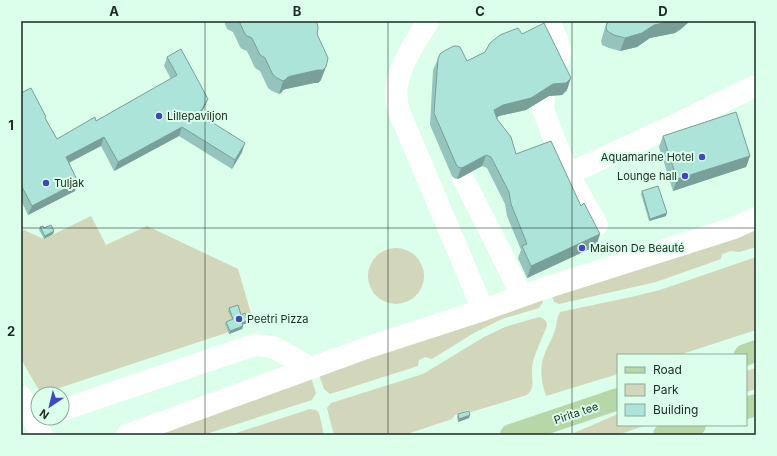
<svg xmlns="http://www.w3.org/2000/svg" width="777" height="456" font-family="Inter,sans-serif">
<rect width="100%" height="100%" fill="#dbffea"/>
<!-- green -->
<path fill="#d2d6ba" d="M91,216L106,245L147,226L238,269L253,320L226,333L41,394L21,359V232L24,230L44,239Z
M756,225V247L740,252L731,251L722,254L721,259L656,282L559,304L554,302L552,297Z
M368 276a28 28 0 1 1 56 0a28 28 0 1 1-56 0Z
M756,257V330L679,355H618V374L546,396C541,381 539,368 545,353C547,346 552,340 554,333C557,326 556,319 560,312L631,297L660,290Z
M543,298V302L539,308L502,319L474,333L432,359L425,357L419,360L418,366L330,394L324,389L317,369Z
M539,317C545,319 547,321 547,326C542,339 533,356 532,368C531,381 536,385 527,395L471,412L468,410L455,415L452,419L404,435H334L327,408L331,403L423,374L484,337L505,327Z
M756,368V389L746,392V371Z
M310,374L316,393L312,400L203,435H142Z
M310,409L316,410L319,413L324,435H230Z
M618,414V425H647L617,435H569Z"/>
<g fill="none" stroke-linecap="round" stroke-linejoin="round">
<!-- minor -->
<path stroke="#fff" stroke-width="22" d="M428,21C413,47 390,76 398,107C400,115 403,121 406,128L483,310
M548,21L557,39L560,51L558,61L550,77L544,96L543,110L568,174
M463,178L499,249L522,296
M597,225L568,174L677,124L749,89L756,86
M21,396L42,435
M62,410L254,345L273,347L311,368
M127,435L369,347L483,310L542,289L734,228L756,218"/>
<!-- major -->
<path stroke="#b7d7a9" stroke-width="22" d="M745,355L756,351
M746,408L756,405
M511,435L618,399
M664,435L695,425"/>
</g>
<!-- wall -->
<path fill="#94c4bb" d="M224,21H316L321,80L318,83H314L286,89L283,90L281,93L279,94L272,91L268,88L260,71L255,68L247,51L242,49L240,47L233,32L227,29Z
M607,21H690L681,29L675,33L650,38L637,47L620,51L609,48L602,45L601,41Z
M522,34L567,90L562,95L549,96L526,110L499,116L497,118L516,154L581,206L600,234L596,246L527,278L518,258L521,250L507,216L505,204L487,168L482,166L460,178L457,179L454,178L452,176L430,125L433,70L438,59L467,61Z
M167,57L208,99L204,108L200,115L242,152L232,169L179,136L114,171L101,146L69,163L75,191L28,215L21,200V93L45,119L57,139L96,121L171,79L164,66Z
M663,136L750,156L746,167L673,191L659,147Z
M642,191L666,216L649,221L641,194Z
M40,227L54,231L53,234L44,239L39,230Z
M229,308L241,315L248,320L247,323L242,325L243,326L242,329L229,334L225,324L226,322L232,319L228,311Z
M458,414L469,418L458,422L457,417Z"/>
<!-- shaded-wall -->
<path fill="#78a098" d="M672,21H690L681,29L675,33L650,38L637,47L620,51L625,38L654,25Z
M326,67L321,80L318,83H314L286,89L283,90L281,93L279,94L283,81L288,77Z
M571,78L567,90L562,95L549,96L526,110L499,116L490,122L494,110L503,105L553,84Z
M208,99L204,108L195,124L199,114Z
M182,127L179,136L114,171L118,162Z
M104,137L101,146L62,166L66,157Z
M245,143L242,152L232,169L235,160Z
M486,155L482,166L460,178L457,179L461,168Z
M750,156L746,167L673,191L677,179Z
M78,182L75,191L28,215L32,206Z
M667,213L666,216L649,221L650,219Z
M54,231L53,234L44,239L45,236Z
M600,234L596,246L527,278L531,266Z
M248,320L247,323L241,325L242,323Z
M243,326L242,329L229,334L230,331Z
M470,415L469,418L458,422L459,419Z"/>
<!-- building -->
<path fill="#ace4d9" stroke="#78a098" d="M239,21H316L318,26V29L317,34L328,58L326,67L323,70H318L291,76L288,77L285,80L283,81L277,78L273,75L265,58L260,55L252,38L247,36L245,34Z
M608,21H672L654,25L642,33L625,38L614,35L607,31L606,27Z
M544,23L571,78L566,83L553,84L531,98L503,105L494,110L497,119L511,137L516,154L551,141L581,206L584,203L600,234L531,266L522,246L527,244L511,204L509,192L491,157L486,155L464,167L461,168L458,167L456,164L434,113L438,59L440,54L444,51L454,46H457L460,47L467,61L485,52L490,43L500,35L518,28L522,34Z
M181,49L208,99L199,114L245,143L235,160L182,127L118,162L104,137L66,157L78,182L32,206L21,185V93L31,88L46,117L45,118L57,139L95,117L96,121L177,75L167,57Z
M736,112L750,156L677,179L663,136Z
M658,186L667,213L650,219L642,191Z
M51,225L54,231L45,236L40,227L43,226L44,228Z
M238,305L241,315L245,313L248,320L242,323L243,326L230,331L226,322L233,319L229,308Z
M469,411L470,415L459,419L458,414Z"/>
<!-- grid -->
<path fill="none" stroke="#1c2a22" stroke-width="1" stroke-opacity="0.55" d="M205,21V435M388,21V435M572,21V435M21,228H756"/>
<!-- markers -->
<g fill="#3f48bc" stroke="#dbffea" stroke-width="1.5">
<circle cx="159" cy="116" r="4"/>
<circle cx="702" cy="157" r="4"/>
<circle cx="685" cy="176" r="4"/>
<circle cx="46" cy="183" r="4"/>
<circle cx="582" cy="248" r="4"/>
<circle cx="239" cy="319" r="4"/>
</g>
<g text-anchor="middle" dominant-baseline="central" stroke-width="4" stroke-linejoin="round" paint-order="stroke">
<!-- poi labels -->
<g font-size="11" fill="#1c2a22" stroke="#dbffea" text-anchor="start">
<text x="167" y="116">Lillepaviljon</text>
<text x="694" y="157" text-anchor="end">Aquamarine Hotel</text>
<text x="677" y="176" text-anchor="end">Lounge hall</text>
<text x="54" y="183">Tuljak</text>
<text x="590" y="248">Maison De Beauté</text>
<text x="247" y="319">Peetri Pizza</text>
</g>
<!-- street labels -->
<g font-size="11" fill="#1c2a22" stroke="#dbffea">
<text transform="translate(576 413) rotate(-19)">Pirita tee</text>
</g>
</g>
<!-- border -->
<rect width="777" height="456" fill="none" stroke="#dbffea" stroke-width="44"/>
<!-- legend -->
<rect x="617" y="354" width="130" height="72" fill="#dbffea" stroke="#8faa9a"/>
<rect x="625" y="367" width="20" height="6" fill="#b7d7a9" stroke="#8faa9a"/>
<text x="653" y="374" font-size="12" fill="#1c2a22">Road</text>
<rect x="625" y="384" width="20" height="12" fill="#d2d6ba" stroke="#8faa9a"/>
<text x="653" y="394" font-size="12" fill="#1c2a22">Park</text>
<rect x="625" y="404" width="20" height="12" fill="#ace4d9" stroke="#8faa9a"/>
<text x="653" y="414" font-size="12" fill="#1c2a22">Building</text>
<!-- north arrow -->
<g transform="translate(50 406) rotate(215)"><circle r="19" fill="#dbffea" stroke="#8faa9a"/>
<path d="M0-3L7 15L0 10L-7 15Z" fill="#3f48bc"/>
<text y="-6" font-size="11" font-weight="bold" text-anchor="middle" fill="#1c2a22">N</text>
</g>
<rect x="22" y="22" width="733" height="412" fill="none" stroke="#1c2a22" stroke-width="1.5"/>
<g font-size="13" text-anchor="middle" font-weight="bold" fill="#1c2a22">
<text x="114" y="16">A</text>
<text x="297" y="16">B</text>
<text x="480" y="16">C</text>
<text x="663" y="16">D</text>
<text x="11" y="130">1</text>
<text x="11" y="336">2</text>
</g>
</svg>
